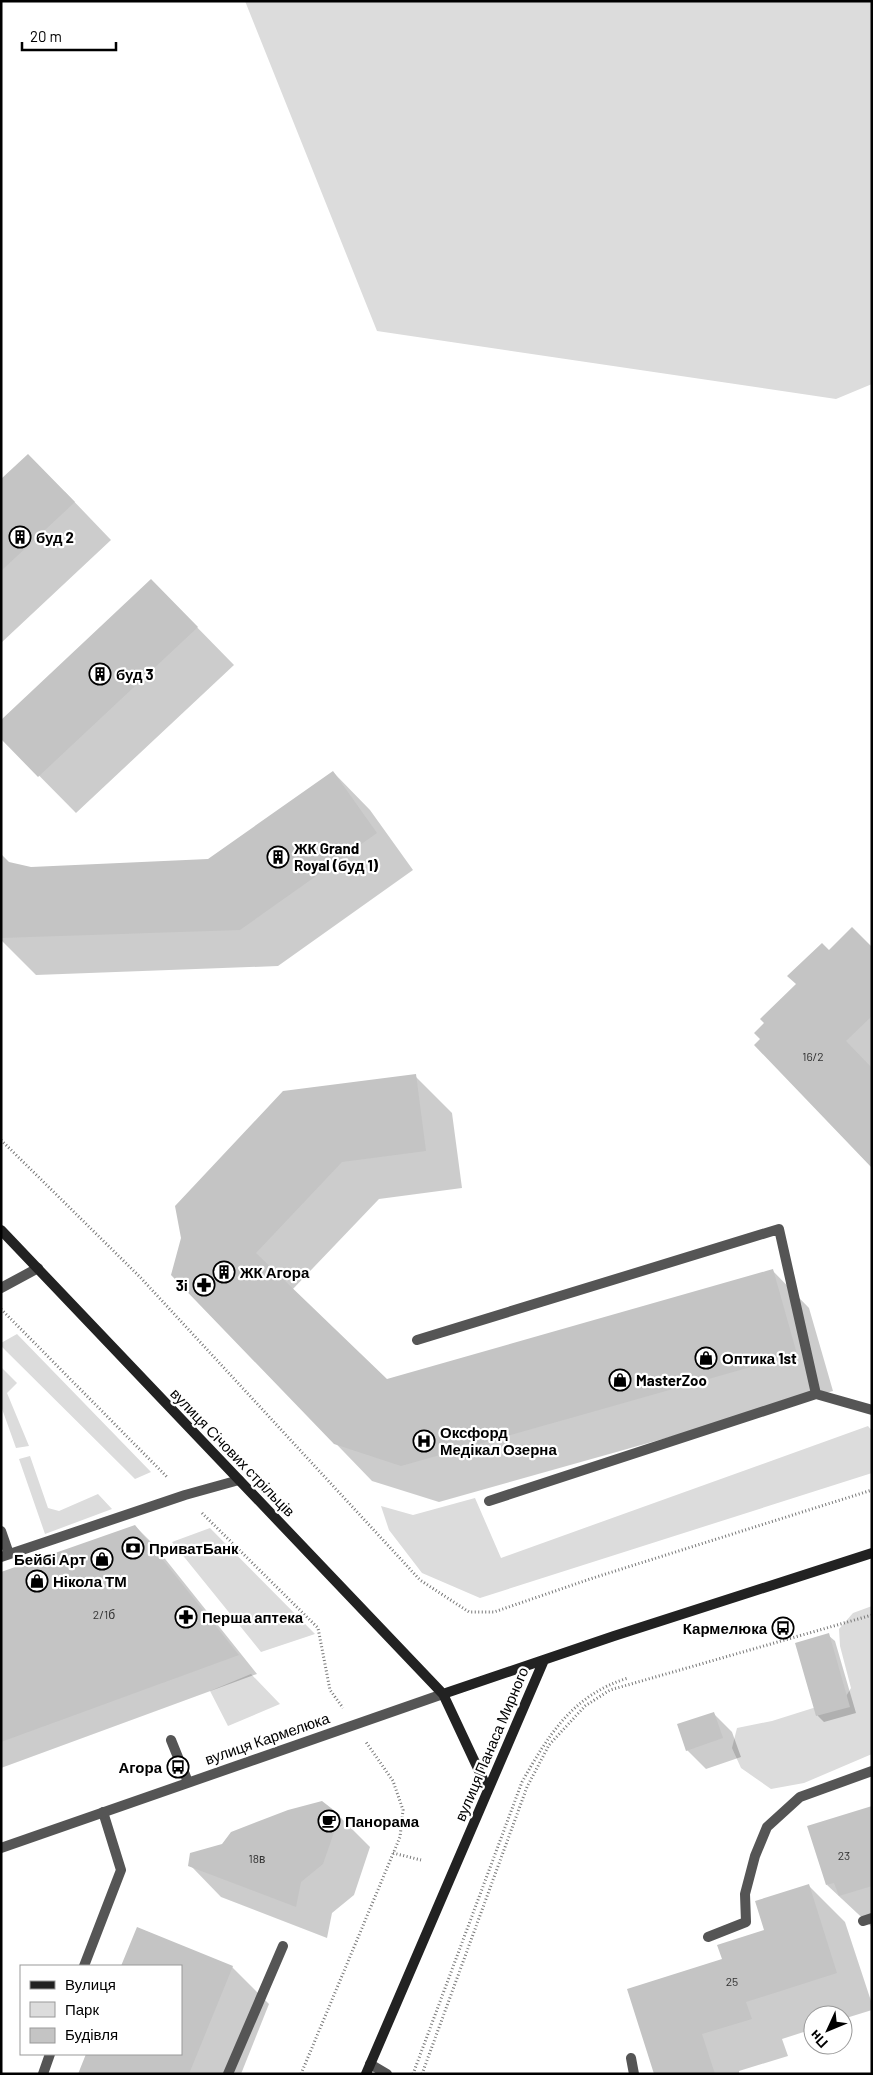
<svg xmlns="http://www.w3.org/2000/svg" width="873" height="2075" font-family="Barlow,sans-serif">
<rect width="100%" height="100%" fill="#fff"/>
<!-- green -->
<path fill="#dcdcdc" d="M245,1H872V384L836,399L377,331Z
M17,1334L151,1472L135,1479L1,1346V1343Z
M1,1367L17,1383L7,1393L29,1446L16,1448L1,1406Z
M868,1426L872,1431V1473L480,1598L422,1573L389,1530L381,1506L413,1515L475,1498L501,1558Z
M30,1456L48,1508L59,1511L98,1494L112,1509L45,1534L19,1459Z
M210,1528L315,1634L261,1652L172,1542Z
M872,1606V1754L804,1783L771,1789L741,1768L732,1748L737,1728L772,1721L845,1698L851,1688L840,1646L839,1629L853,1613Z
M251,1674L280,1704L228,1726L210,1691Z"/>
<!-- shadow -->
<path fill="#0003" d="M1,481L65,492L111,540L1,643Z
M188,618L234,665L76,813L1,737Z
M333,772L370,810L413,870L278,966L36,975L1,940V855L9,863L31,868L209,861Z
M872,948V1166L762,1039L829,952Z
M415,1076L452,1113L462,1188L379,1199L292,1290L387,1380L772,1270L809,1308L833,1391L439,1502L372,1481L173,1275Z
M135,1526L154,1545L257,1674L1,1768V1573Z
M828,1635L835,1641L856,1713L824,1722L818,1716L797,1644Z
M713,1713L732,1732L741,1757L706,1769L687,1750Z
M872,1807V1927L827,1885Z
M339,1816L370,1847L354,1895L332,1913L327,1938L221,1897L190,1865Z
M808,1885L845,1922L872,2004V2010L843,2019V2015H813V2029L782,2039L788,2056L739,2071V2074H655L723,1960L766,1931Z
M138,1928L232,1967L269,2004L241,2074H79L87,2054H181V1966H123Z"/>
<!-- building -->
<path fill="#c4c4c4" d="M28,454L75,502L1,571V479Z
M151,579L198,627L38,777L1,739V720Z
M333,771L377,833L240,930L1,938V854L9,862L31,867L208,859Z
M852,927L872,947V1016L846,1041L872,1068V1168L754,1045L760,1039L754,1033L764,1023L760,1019L796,984L787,976L822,943L829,950Z
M416,1074L426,1151L342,1162L256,1253L387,1379L773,1269L797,1354L401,1466L334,1444L171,1275L181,1238L175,1206L283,1091Z
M135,1525L239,1655L1,1742V1572Z
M829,1633L850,1707L816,1716L795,1643Z
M714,1712L723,1738L686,1751L677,1724Z
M322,1801L340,1815L323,1864L301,1882L296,1907L188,1866L190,1853L222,1844L231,1832L288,1810Z
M872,1806V1886L839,1896L834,1883L826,1885L807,1826Z
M809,1884L837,1973L746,2002L752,2019L702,2034L715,2074H654L627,1989L722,1959L717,1945L764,1930L755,1901Z
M137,1927L233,1966L189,2074H78L86,2054H181V1966H121Z"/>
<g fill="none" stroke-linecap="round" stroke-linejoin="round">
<!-- path -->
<path stroke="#777" stroke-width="3" stroke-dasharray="1 2.5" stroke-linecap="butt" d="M1,1140L140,1277L420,1580L469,1612H494L593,1578L872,1490
M1,1309L168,1478
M202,1513L318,1628L330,1690L343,1708
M393,1853L421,1860
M301,2074L400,1837L403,1810L393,1781L366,1742
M413,2074L522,1782C549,1734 573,1695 628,1678
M422,2074L527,1787L549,1745L585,1706L610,1690L872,1615"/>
<!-- lane -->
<path stroke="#555" stroke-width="10" d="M1,1288L38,1268
M417,1340L779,1229L816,1394L872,1410
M489,1501L816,1394
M1,1531L9,1554
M1,1557L185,1495L239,1480
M171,1740L188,1782
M863,1921L872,1918
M708,1937L746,1922L745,1894L755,1856L767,1827L800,1797L872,1771
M84,1966L121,1870L103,1812
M631,2058L634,2074
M370,2064L387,2074
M43,2074L50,2054
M228,2074L283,1946"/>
<!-- street -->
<path stroke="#555" stroke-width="10" d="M1,1848L443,1694"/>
<!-- secondary -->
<path stroke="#222" stroke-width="10" d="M1,1230L443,1694L488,1790
M443,1694L614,1636L872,1553
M366,2074L544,1660"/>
</g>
<!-- icons -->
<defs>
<g id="building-ring" transform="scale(1.125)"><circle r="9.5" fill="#fff" stroke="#000" stroke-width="1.5"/><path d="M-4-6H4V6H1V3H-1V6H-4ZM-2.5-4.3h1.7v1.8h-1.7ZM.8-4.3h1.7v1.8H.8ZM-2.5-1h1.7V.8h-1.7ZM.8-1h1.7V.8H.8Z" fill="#000"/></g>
<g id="pharmacy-ring" transform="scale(1.125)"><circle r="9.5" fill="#fff" stroke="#000" stroke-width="1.5"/><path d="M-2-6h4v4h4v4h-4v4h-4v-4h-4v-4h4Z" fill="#000"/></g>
<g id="shop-ring" transform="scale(1.125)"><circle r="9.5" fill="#fff" stroke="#000" stroke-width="1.5"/><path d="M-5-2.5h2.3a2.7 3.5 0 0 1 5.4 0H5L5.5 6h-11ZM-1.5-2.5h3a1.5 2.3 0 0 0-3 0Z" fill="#000"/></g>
<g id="hospital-ring" transform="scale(1.125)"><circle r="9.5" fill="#fff" stroke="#000" stroke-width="1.5"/><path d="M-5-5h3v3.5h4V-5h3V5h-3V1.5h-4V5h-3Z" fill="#000"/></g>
<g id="bank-ring" transform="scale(1.125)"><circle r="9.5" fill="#fff" stroke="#000" stroke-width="1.5"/><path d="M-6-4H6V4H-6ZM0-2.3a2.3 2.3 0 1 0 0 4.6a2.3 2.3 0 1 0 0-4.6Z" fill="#000"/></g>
<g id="bus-ring" transform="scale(1.125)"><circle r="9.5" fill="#fff" stroke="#000" stroke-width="1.5"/><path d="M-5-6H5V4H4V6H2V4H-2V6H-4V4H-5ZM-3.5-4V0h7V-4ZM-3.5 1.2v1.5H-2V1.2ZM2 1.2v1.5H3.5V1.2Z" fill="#000"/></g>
<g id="cafe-ring" transform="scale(1.125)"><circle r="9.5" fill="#fff" stroke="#000" stroke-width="1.5"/><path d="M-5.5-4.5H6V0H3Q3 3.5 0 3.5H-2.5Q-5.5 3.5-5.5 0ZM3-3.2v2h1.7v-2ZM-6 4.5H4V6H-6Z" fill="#000"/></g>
</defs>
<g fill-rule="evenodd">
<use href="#building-ring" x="20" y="537"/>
<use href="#building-ring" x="100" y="674"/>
<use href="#building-ring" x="278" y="857"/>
<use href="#building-ring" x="224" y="1272"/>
<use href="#pharmacy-ring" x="204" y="1285"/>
<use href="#shop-ring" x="706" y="1358"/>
<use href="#shop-ring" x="620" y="1380"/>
<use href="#hospital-ring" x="424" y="1441"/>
<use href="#bank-ring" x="133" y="1548"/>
<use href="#shop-ring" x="102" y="1559"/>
<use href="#shop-ring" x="37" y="1581"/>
<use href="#pharmacy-ring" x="186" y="1617"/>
<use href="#bus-ring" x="783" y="1628"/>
<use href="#bus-ring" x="178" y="1767"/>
<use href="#cafe-ring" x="329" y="1821"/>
</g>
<g text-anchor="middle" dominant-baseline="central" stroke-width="4.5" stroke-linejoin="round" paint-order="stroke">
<!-- number labels -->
<g font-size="12" fill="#313131">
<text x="813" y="1056">16/2</text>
<text x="104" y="1614">2/1б</text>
<text x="844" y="1855">23</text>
<text x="257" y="1858">18в</text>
<text x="732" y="1981">25</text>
</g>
<!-- poi labels -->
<g font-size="15" font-weight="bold" fill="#000" stroke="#fff" text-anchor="start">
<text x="36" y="537">буд 2</text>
<text x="116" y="674">буд 3</text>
<text x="294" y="848">ЖК Grand<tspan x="294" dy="17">Royal (буд 1)</tspan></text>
<text x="240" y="1272">ЖК Агора</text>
<text x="188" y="1285" text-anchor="end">3і</text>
<text x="722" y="1358">Оптика 1st</text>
<text x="636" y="1380">MasterZoo</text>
<text x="440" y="1432">Оксфорд<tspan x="440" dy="17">Медікал Озерна</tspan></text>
<text x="149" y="1548">ПриватБанк</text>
<text x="86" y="1559" text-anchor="end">Бейбі Арт</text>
<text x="53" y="1581">Нікола ТМ</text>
<text x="202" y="1617">Перша аптека</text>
<text x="767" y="1628" text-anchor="end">Кармелюка</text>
<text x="162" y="1767" text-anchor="end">Агора</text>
<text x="345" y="1821">Панорама</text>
</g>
<!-- street labels -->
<g font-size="15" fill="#000" stroke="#fff">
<text transform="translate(233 1452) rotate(46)">вулиця Січових стрільців</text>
<text transform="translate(267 1738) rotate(-19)">вулиця Кармелюка</text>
<text transform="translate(491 1744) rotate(-67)">вулиця Панаса Мирного</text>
</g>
</g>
<!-- border -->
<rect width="873" height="2075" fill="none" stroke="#000000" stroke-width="5"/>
<!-- legend -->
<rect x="20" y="1965" width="162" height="90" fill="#ffffff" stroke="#999999"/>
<rect x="30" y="1981" width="25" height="8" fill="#222222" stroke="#999999"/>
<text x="65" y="1990" font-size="15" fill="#000000">Вулиця</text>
<rect x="30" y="2002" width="25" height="15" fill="#dcdcdc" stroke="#999999"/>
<text x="65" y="2015" font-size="15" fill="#000000">Парк</text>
<rect x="30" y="2028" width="25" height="15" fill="#c4c4c4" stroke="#999999"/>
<text x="65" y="2040" font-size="15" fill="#000000">Будівля</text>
<!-- north arrow -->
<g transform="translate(828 2030) rotate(226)"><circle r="24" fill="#ffffff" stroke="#999999"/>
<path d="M0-4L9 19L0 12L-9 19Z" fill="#000000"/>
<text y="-8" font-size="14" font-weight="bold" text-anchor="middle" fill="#000000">Пн</text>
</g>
<!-- scale -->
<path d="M22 42v8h94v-8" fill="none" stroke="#000000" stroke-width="2.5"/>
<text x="30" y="42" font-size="15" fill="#000000" stroke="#ffffff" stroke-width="4" paint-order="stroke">20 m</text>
</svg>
